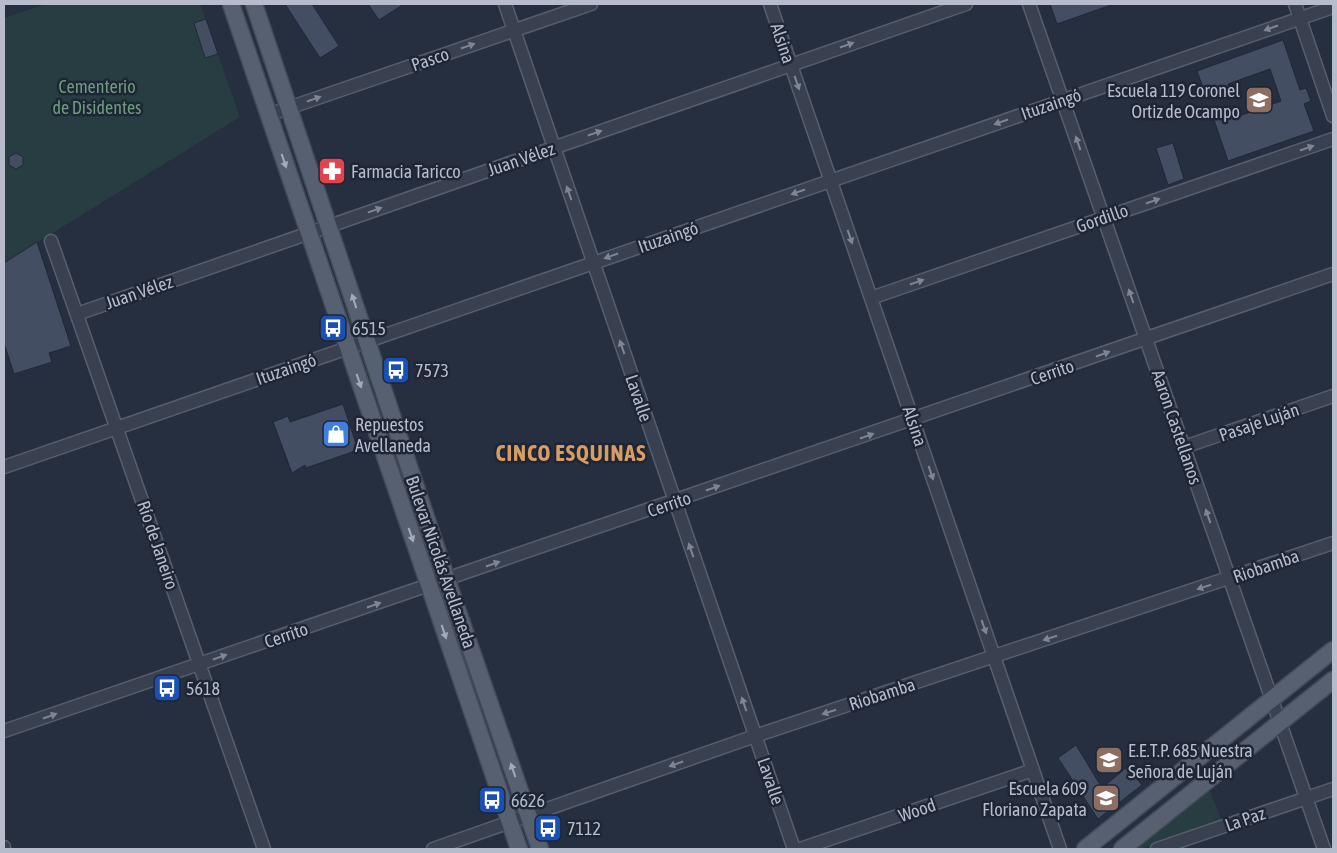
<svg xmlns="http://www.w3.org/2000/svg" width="1337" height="853" font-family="'Asap Condensed',sans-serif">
<rect width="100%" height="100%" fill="#252f40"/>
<!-- green -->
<path fill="#273d41" d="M46,4H200L240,117L4,263V18Z
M1209,789L1222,822L1141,849H1135Z"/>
<!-- building -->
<path fill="#444e63" stroke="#202837" d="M285,4H312L339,46L320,58Z
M368,4H404L379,20Z
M1050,4H1111V5L1057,24Z
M206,19L218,54L205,58L194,23Z
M1283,40L1300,90L1306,88L1311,101L1304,104L1314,131L1228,161L1213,117L1236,108L1239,116L1281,101L1270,69L1228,84L1230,91L1207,99L1197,71Z
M1173,143L1184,179L1168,185L1156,148Z
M16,153L23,157V165L16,169L9,165V157Z
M37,242L71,346L49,353L52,362L14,374L4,343V263Z
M343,404L358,450L306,468L305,465L292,473L273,422L288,416L290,422Z
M1076,745L1102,788L1127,767L1142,785L1098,819L1058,758Z"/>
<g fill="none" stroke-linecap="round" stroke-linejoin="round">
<!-- minor casing -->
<g stroke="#575f6e" stroke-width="15">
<path id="minor" d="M505,4L794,849
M770,4L1060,849
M1029,4L1324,849
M1295,4L1333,116
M268,115L591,4
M51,241L264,849
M871,298L1333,139
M77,314L966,4
M1184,447L1333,396
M4,467L1333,7
M4,731L1333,274
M4,847V849
M433,849L755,736L1333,543
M800,849L1033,770
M1157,849L1333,789"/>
</g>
<!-- major casing -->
<g stroke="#434a59" stroke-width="19">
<path id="major" d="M231,4L519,849
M254,4L447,580L540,849
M1085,849L1333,650
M1122,849L1333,680"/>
</g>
<!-- minor -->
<use href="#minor" stroke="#394150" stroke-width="12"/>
<!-- major -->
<use href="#major" stroke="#576070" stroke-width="16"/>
</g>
<!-- one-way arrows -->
<defs><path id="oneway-solid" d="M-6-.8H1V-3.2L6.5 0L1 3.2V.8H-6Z" transform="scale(1.25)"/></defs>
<g fill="#7e8594">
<use href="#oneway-solid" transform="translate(1271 28) rotate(161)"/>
<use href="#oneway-solid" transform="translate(847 45) rotate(-19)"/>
<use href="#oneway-solid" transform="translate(468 46) rotate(-19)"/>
<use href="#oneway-solid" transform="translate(797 83) rotate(71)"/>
<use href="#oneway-solid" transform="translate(314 99) rotate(-19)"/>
<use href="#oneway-solid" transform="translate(1001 122) rotate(161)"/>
<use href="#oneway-solid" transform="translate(595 133) rotate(-19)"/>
<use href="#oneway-solid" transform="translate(1078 143) rotate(-109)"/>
<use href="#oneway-solid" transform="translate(1307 148) rotate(-19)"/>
<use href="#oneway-solid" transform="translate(798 192) rotate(161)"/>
<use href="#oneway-solid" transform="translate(569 193) rotate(-109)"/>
<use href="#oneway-solid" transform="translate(1153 201) rotate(-19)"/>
<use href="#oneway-solid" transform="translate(375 210) rotate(-19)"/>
<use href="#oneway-solid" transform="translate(850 237) rotate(71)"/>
<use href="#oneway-solid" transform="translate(611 256) rotate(161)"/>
<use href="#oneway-solid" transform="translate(917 282) rotate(-19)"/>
<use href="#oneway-solid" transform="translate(1131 296) rotate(-109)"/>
<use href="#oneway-solid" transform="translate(622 347) rotate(-109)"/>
<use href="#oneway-solid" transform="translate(1103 354) rotate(-19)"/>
<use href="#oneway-solid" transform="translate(867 436) rotate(-19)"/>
<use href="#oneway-solid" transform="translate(931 473) rotate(71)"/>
<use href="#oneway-solid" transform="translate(713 488) rotate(-19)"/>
<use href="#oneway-solid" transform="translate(1208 516) rotate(-109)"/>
<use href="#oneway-solid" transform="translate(691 550) rotate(-109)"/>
<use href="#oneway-solid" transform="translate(493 564) rotate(-19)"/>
<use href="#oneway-solid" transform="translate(1204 587) rotate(162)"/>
<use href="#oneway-solid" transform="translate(374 605) rotate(-19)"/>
<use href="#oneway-solid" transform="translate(984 627) rotate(71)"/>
<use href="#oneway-solid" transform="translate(1050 638) rotate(162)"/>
<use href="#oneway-solid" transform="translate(220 657) rotate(-19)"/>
<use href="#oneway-solid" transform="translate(744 704) rotate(-109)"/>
<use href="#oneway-solid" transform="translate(829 712) rotate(162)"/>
<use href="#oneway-solid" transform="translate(50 716) rotate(-19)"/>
<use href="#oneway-solid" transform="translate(676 764) rotate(161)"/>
</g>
<g fill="#a3aab9">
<use href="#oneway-solid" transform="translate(284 161) rotate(71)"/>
<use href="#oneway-solid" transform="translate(354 301) rotate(-108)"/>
<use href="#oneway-solid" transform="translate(359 381) rotate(71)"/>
<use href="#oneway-solid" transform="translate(411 535) rotate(71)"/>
<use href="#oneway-solid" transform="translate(444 632) rotate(71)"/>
<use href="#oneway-solid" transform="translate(513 770) rotate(-109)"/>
</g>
<!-- icons -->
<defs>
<g id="school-square" transform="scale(1.4375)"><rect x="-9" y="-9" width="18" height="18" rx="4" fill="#8d6e63" stroke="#1e2635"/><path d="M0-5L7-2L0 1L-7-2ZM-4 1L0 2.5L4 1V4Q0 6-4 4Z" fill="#fff"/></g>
<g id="pharmacy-square" transform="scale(1.4375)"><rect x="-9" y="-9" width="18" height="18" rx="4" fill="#e0444e" stroke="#1e2635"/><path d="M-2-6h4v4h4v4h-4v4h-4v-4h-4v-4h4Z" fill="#fff"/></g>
<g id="bus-square" transform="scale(1.4375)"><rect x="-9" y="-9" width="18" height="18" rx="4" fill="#1a4fb4" stroke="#1e2635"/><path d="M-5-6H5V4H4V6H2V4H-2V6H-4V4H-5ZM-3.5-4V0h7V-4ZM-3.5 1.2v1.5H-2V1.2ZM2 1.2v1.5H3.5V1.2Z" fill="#fff"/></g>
<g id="shop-square" transform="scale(1.4375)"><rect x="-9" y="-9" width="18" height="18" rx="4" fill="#3f7fe0" stroke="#1e2635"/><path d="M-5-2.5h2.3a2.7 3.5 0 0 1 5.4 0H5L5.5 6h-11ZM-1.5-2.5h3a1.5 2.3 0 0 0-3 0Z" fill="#fff"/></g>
</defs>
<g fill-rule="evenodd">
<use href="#school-square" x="1259" y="100"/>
<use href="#pharmacy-square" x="332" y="171"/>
<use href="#bus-square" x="333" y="328"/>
<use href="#bus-square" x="396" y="370"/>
<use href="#shop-square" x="336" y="434"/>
<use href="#bus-square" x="167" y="688"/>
<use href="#school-square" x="1109" y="760"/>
<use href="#school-square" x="1106" y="798"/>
<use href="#bus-square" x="492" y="800"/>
<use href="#bus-square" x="548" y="828"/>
</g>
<g text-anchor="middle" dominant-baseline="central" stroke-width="5" stroke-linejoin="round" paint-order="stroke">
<!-- street labels -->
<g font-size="18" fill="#b6bccb" stroke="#1e2635">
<text transform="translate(783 43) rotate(71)">Alsina</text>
<text transform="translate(430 59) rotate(-19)">Pasco</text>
<text transform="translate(1051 104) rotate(-19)">Ituzaingó</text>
<text transform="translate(521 159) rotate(-19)">Juan Vélez</text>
<text transform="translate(1102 218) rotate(-19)">Gordillo</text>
<text transform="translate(668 237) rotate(-19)">Ituzaingó</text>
<text transform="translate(139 292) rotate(-19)">Juan Vélez</text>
<text transform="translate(286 369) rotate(-19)">Ituzaingó</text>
<text transform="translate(1052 372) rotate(-19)">Cerrito</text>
<text transform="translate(639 398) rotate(71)">Lavalle</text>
<text transform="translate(1259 422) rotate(-19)">Pasaje Luján</text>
<text transform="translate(915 426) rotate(71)">Alsina</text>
<text transform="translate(1177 427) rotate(71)">Aaron Castellanos</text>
<text transform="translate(669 504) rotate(-19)">Cerrito</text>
<text transform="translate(158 545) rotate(71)">Río de Janeiro</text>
<text transform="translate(441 562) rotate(71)">Bulevar Nicolás Avellaneda</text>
<text transform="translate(1266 566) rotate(-19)">Riobamba</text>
<text transform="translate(286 635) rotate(-19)">Cerrito</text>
<text transform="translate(882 694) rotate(-18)">Riobamba</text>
<text transform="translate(771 781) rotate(71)">Lavalle</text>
<text transform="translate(917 810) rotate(-19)">Wood</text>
<text transform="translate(1245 819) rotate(-19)">La Paz</text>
</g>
<!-- park labels -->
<g font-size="18" fill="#6c9c7a" stroke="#1e2635">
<text x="97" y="86">Cementerio<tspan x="97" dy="21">de Disidentes</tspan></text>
</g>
<!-- poi labels -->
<g font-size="18" fill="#b6bccb" stroke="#1e2635" text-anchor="start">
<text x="1240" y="90" text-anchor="end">Escuela 119 Coronel<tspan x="1240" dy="21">Ortiz de Ocampo</tspan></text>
<text x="351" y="171">Farmacia Taricco</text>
<text x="352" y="328">6515</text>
<text x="415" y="370">7573</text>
<text x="355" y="424">Repuestos<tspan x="355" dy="21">Avellaneda</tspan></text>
<text x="186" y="688">5618</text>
<text x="1128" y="750">E.E.T.P. 685 Nuestra<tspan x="1128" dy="21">Señora de Luján</tspan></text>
<text x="1087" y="788" text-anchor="end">Escuela 609<tspan x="1087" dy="21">Floriano Zapata</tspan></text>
<text x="511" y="800">6626</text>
<text x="567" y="828">7112</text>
</g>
<!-- district labels -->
<g font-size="22" font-weight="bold" letter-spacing="1" fill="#d89d64" stroke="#1e2635">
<text x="571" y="453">CINCO ESQUINAS</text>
</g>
</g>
<!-- border -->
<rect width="1337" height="853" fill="none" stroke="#b6bccb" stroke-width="10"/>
</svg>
